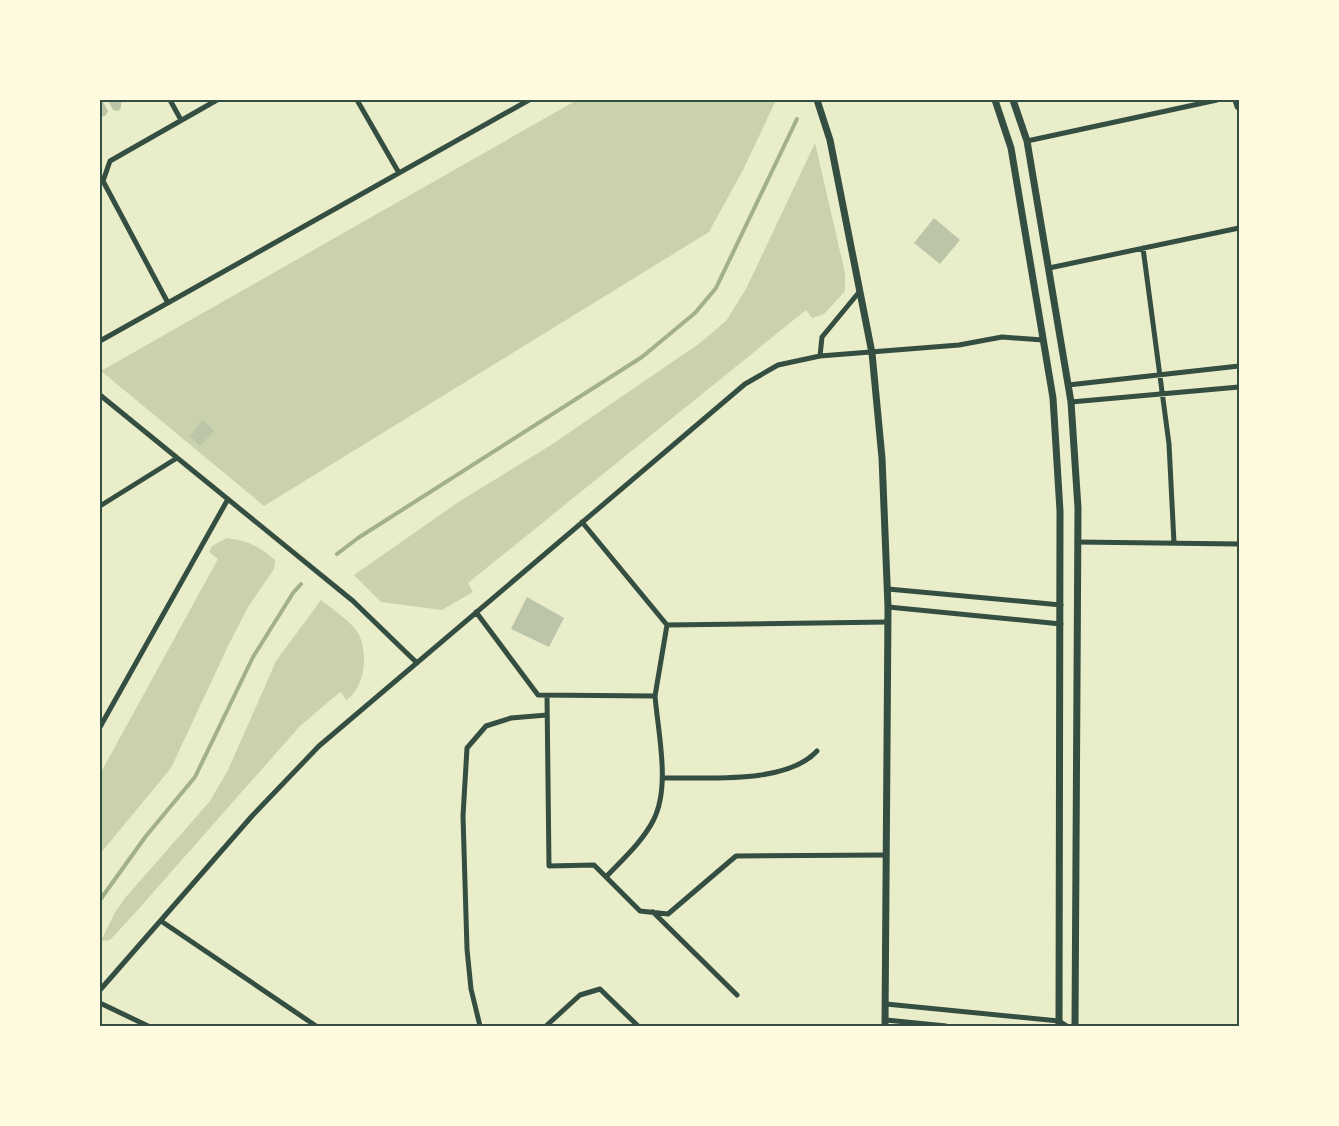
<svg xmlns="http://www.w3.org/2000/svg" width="1339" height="1126" font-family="'Fira Sans Condensed',sans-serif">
<rect width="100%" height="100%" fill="#e9edc9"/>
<!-- green -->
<path fill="#cad2ad" d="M577,100H776L744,168L709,232L264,506L101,371Z
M815,143L845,273V291L824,314L812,318L806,310L468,583L473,592L442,610L381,602L354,575L457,503L551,445L700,343L726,321L746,289Z
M227,538C246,540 261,547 275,560L274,569L248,607L229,644L171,768L100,854V774L218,559L209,552L212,546Z
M321,600C333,610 350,620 358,633C369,652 365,689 346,700L341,692L339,693L300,726L135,913L110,940L101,941L114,914L125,898L210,801L228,770L276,661Z"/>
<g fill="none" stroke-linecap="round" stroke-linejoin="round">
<!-- stream -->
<path stroke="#a3b18a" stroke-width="4" d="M337,554L358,538L642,357L695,313L716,288L797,119
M100,900L146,836L195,777L253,657L293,593L301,584"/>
</g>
<!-- building -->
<path fill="#bcc5a7" d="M100,100H102L108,111L106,115L102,117L100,115Z
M108,100H128L121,103V108L118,111L113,110Z
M934,218L960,240L940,264L914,243Z
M203,420L214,431L200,446L190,436Z
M527,597L564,618L549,647L511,629Z"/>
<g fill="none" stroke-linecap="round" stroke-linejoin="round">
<!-- minor -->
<path stroke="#344e41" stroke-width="5" d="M170,100L181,120
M357,100L399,173
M1027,141L1217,100
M1143,248L1169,444L1174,543
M1049,268L1239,228
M168,303L103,181L110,161L217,100
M100,341L529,100
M820,356L822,337L860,291
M1068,385L1239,366
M100,395L353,601L417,663
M1071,402L1239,387
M100,506L177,458
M582,522L667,625L888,622
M1077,542L1239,544
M888,589L1061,605
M888,607L1061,624
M476,612L538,695L655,696L667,625
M547,695L549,866L594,865L640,911L668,914L736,856L886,855
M100,727L228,499
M662,778C706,777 786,785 817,751
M606,877C622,860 642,842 653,821C671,787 658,733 655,696
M653,912L737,995
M161,921L316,1026
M100,990L252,816L319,746L745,384L778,365L820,356L959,345L1002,337L1043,340
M100,1003L148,1026
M886,1004L1059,1021L1067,1026
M886,1020L946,1026
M480,1026L471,989L467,949L463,816L467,748L486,726L511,718L547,715
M546,1026L580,995L600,989L638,1026"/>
<!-- tertiary -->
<path stroke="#344e41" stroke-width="7" d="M817,100L830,140L872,353L882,458L888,607L885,1026
M995,100L1011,148L1053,398L1060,511L1059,1026
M1013,100L1027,141L1071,402L1078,508L1075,1026"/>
<!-- trunk -->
<path stroke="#344e41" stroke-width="9" d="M1237,100L1239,106"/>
</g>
<!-- border -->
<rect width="1339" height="1126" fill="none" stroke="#fefae0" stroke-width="202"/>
<rect x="101" y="101" width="1137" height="924" fill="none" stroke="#344e41" stroke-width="2"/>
</svg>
